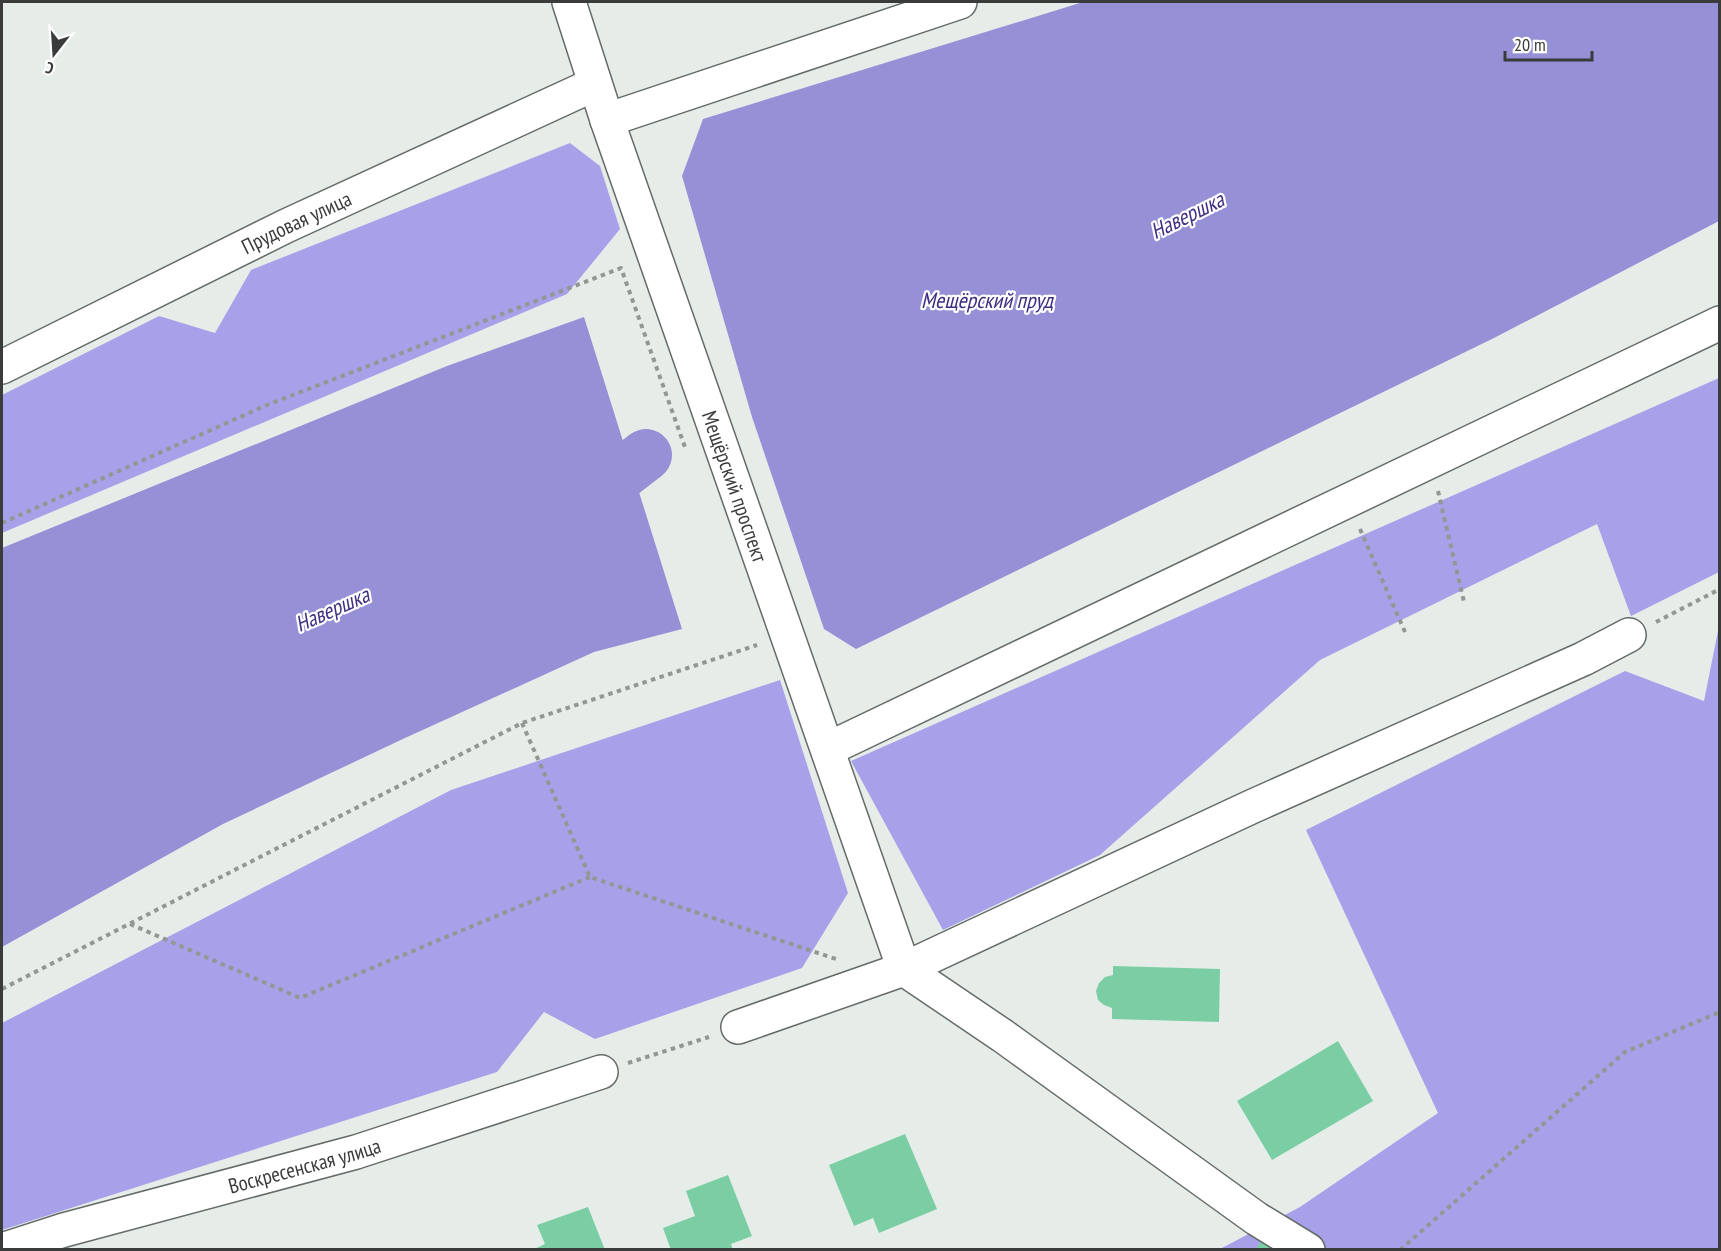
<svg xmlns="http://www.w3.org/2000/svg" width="1721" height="1251" font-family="'PT Sans Narrow',sans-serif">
<rect width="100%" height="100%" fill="#e6ede9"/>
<!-- forest -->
<path fill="#a6a1e9" d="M570,143L600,166L620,229L567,294L2,533V395L159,316L215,333L251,270Z
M1719,378V572L1631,616L1597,524L1320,660L1100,855L943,930L851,761Z
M1719,626V1249L1218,1250L1300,1207L1438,1113L1306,830L1625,671L1704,701Z
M780,680L848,893L802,968L595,1039L544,1012L497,1072L2,1230V1023L451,790Z"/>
<!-- water -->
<path fill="#9690d7" d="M1083,2H1719V221L1494,338L856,649L824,629L752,417L682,176L703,119Z
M584,317L682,629L594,652L405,738L223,824L2,947V548L447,366Z"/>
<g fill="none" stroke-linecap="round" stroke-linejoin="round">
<!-- river -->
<path stroke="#9690d7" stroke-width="52" d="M569,503L603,488L646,455"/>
</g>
<!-- building -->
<path fill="#7bcea3" d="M1113,966L1220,969L1219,1022L1112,1019V1008L1104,1005L1098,1000L1096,991L1099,983L1105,977L1113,975Z
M1338,1041L1373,1101L1272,1160L1237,1101Z
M905,1134L937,1209L879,1233L873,1218L854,1226L829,1165Z
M728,1175L752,1236L731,1244L733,1250H671L663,1228L695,1216L686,1191Z
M588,1207L605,1250H532L545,1244L537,1225Z
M1263,1239L1277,1250H1255Z"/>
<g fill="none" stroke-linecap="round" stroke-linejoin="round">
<!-- minor casing -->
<g stroke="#656b68" stroke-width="36">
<g id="minor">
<path id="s1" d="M569,2L607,120L904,969"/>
<path d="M607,120L960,2"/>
<path id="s2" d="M2,367L286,226L595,84"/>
<path d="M828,749L1720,323"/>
<path d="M904,969L1003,1036L1257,1219L1308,1250"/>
<path d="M738,1027L904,969L1251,807L1583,659L1629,635"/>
<path id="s3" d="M2,1250L64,1230L356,1152L601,1072"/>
</g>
</g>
<!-- path -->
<path stroke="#929794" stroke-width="4" stroke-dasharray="4.5 4.5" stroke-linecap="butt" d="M1438,491L1464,602
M2,523L267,405L621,268L686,450
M1360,529L1405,632
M1656,622L1720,589
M522,723L590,877L836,959
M130,924L300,998L590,877
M2,989L522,723L757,645
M628,1063L709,1037
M1400,1250L1625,1052L1720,1012"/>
<!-- minor -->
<use href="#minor" stroke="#fff" stroke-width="33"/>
</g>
<g text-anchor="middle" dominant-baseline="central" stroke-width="4.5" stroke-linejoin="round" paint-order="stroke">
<!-- street labels -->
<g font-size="21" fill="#393c3a" stroke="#fff">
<text stroke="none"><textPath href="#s2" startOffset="328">Прудовая улица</textPath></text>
<text stroke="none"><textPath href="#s1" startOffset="512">Мещёрский проспект</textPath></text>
<text stroke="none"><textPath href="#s3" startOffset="314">Воскресенская улица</textPath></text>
</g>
<!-- water labels -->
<g font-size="22" font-style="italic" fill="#3f2e81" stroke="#fff">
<text transform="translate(1187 215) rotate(-26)">Навершка</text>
<text x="987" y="300">Мещёрский пруд</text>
<text transform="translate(332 609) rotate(-24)">Навершка</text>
</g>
</g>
<!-- border -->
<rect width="1721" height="1251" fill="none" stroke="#393c3a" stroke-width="6"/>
<!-- north arrow -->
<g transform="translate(54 54) rotate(197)" stroke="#ffffff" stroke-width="4.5" paint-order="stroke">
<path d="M0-4.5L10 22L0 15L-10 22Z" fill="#393c3a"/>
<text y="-9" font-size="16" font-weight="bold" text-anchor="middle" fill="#393c3a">С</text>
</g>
<!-- scale -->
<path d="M1505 51v9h87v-9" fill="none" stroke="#393c3a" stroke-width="3"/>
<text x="1514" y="51" font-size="18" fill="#393c3a" stroke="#ffffff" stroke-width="4.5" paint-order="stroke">20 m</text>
</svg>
